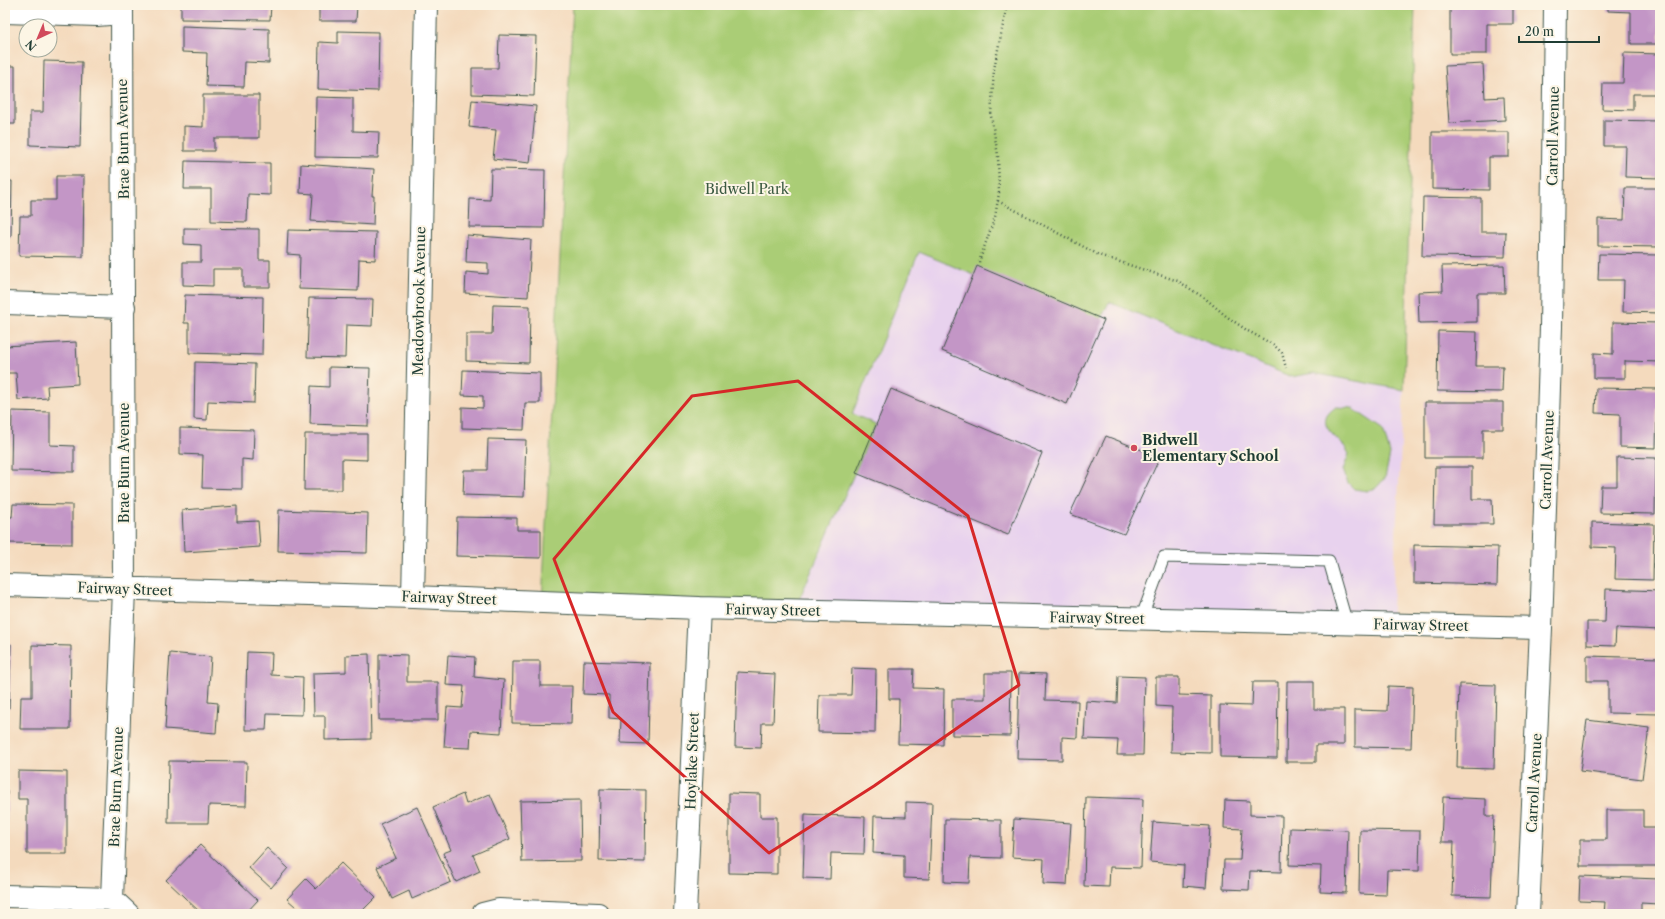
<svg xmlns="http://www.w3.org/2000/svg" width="1665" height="919" font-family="'Libre Caslon Text',serif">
<rect width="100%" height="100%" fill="#fcf5e5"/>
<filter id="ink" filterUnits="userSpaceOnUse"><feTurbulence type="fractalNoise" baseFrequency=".025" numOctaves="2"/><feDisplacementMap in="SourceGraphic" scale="8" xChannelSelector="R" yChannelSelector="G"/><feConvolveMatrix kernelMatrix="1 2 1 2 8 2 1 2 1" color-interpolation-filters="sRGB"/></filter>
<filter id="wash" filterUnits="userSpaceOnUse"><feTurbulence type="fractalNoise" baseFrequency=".012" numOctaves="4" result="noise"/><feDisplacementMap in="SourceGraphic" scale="16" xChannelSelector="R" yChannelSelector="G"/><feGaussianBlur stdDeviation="0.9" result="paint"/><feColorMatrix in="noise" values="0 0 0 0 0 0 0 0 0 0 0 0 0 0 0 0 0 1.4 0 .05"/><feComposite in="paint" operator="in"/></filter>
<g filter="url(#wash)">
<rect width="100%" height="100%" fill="#f4dabd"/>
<!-- built -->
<path fill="#e8d2ee" d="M919,252L974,275L1101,319L1108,301L1292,377L1313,373L1404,390L1391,625L794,611L876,424L852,415Z"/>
<!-- green -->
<path fill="#aacd76" stroke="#648555" d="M573,5H1415L1404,390L1313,373L1292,377L1109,302L1101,319L974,275L919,252L852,414L876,424L794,611L542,602Z
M1336,407L1352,408L1383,429L1390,454L1385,478L1376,488L1367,491L1354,489L1348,483L1343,470L1349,454C1347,451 1345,446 1342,444C1330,432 1315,421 1336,407Z"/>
<g id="blocks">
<!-- building -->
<path fill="#c396c6" d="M181,5H271L270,20L181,19Z
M319,5H357L356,21H319Z
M1450,5H1513V24H1487V54H1450Z
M1608,5H1660V44H1631V12L1608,11Z
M182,26L269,29V63L245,62L244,87L206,86L207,53L182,52Z
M338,31L379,32L378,91L318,89L319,42L338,43Z
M499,35L536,36L534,96L472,94V68H498Z
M1624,53L1660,54V108H1656L1657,94H1633V110L1602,109L1603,83H1623Z
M44,61L82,62L80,147L30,145V112H43Z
M1483,64L1485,98L1504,97L1505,120L1449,123L1445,66Z
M5,66H15V124H5Z
M203,95H259V138H214V151H184V126L203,127Z
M316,97L353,98V131L379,132L378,158L315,157Z
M472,100L536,106L530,163L493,159L496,130L469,127Z
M1604,120L1660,121V178L1625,177L1626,146H1604Z
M1432,132H1509V157H1489V190L1432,189Z
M185,161L270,163V195L248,194L247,222L211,221V189H184Z
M301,164L374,169L372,196H374L373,225L311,221L313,194L300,193Z
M491,169L545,170L544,228L469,227L470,199L490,200Z
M56,176H84L83,257L19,256L20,216H31V200H56Z
M5,181H12L11,237H5Z
M1625,188H1660V247L1598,246V219L1624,220Z
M1423,197L1481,198V232H1506L1505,257L1422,256Z
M184,228L259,229V260H270V287H243V269H213V286L183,285V262H201V245L184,244Z
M288,230L376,232L375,260L359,259L358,291L299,289L300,255L287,254Z
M467,235L531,240L528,297L465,293L466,272L488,274V263L466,262Z
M1599,254L1660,255V313L1623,312L1624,280H1598Z
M1504,265L1505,293H1477V322L1419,323L1418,292L1443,291L1442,266Z
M977,266L1104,320L1067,404L942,351Z
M185,295L263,297L262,355L189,353V323H184Z
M309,298L373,299L372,326L346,325L345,358L307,357Z
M493,305L530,306L529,363L466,361V334H492Z
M1613,322L1660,323V362L1625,361V378H1594V353L1613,354Z
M1438,331L1477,332L1476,366H1503L1502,392L1437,391Z
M76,342L78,384L47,386L48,398L18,400L16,373H5V346Z
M195,362L255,364L254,403L208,401L207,420L194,419Z
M329,367L370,368L368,426L310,424L311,386L329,387Z
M463,370L540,373V403H525L524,430L462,428V407L483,408V396L462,395Z
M1596,388L1660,389V409H1657L1656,448L1620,447V414L1595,413Z
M891,389L1042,453L1008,535L856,473Z
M1425,402H1503V429H1483V458H1425Z
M12,411L50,412V445L74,446V472L11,471Z
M180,428L254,430L253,460L242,459V489L202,488L203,455L180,454Z
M305,434H367V460L342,459V490H304Z
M1106,436L1160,457L1124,534L1070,514Z
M488,439L526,440L524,497L463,495L464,470H487Z
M1617,457L1656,458L1655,514L1600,513L1601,486H1617Z
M1435,467H1472V499H1492L1493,524H1434Z
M13,504L72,505V544L5,543V517H12Z
M237,506V522L258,521L260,547L184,552L182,510Z
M279,510L368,513L367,553L278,551Z
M457,517L517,518V530H541V558L456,556Z
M1592,522L1654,524L1653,580L1615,579L1616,548L1592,547Z
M1414,545L1498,547L1497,585L1414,583Z
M1606,589L1660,591V630L1616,628L1615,646L1587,645V622H1605Z
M5,644H11L9,708H5Z
M32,645L71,646L70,729H20L21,697H32Z
M247,652L272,653L271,675L303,677L302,715L267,714L266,730H245Z
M170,653L211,657L208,702L218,703L216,733L165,729Z
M369,654L371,739L325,740V716H314L313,673L346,672V655Z
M379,654L407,655V682H438V720H379Z
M448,655L475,657L474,677L504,680L501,733L471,731L470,748L444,747L447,707L462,708L464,686L446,685Z
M1587,656L1660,658V714L1608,713V681H1587Z
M513,661H540V686H572L571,724L512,723Z
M584,661L650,663L648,744L620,743L621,719L609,718V695L583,694Z
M852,668L876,669L875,733L818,732L819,695H851Z
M889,669H914L913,688L944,689L943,745L898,744L899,699H889Z
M737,672L775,674L773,723H762L761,748L735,747Z
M985,673H1011L1010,736L952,735V699H985Z
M1019,673L1046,674L1045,700L1078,701L1077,738L1062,737V760L1017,759Z
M1118,676L1145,677L1143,755H1117L1118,740L1084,739L1086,701L1117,703Z
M1156,677H1179V695L1211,696V753L1171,752L1172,707L1156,706Z
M1287,681H1314V709H1344V745H1316V762H1286Z
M1253,682H1278L1277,758L1220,757V705L1252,706Z
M1459,684L1496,685L1494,769L1457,768Z
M1388,686L1413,687L1411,748L1355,747V710L1387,711Z
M1587,720L1649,728L1642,779L1580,771Z
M169,761L247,762L246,806L209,805L208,823H168Z
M18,771L67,772V854H27V799H18Z
M600,789L646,790L645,862L599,861Z
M5,790H7V828H5Z
M729,793L760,794V817H777V874L729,873Z
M463,794L466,804L490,794L510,839L473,855L480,871L456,882L443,853L451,850L433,807Z
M1086,797L1143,799L1141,868L1110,867L1109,887L1084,886Z
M1443,797L1486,799V816H1494L1491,897L1452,896L1454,842H1441Z
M580,800L581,861L522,862L520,801Z
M1225,800L1250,801V815L1282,816L1281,872L1250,871L1249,890L1223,889L1224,860H1240L1242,829L1224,828Z
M906,802L932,803L929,879L904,878V855L873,853L874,816L906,817Z
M417,807L451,882L412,899L409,891L392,899L377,867L396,858L380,824Z
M1606,810H1643V827H1660V866H1580V840H1606Z
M805,814L865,817L864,854L831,853L830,879L803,878Z
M945,819L1001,820V858L970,857L969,883L944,882Z
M1014,819L1071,823L1067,885L1043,884L1044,859L1012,857Z
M1153,822L1210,826L1206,888L1183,886L1184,865L1150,862Z
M1290,828L1348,830L1346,893L1320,892L1321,866L1289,865Z
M1360,830L1420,831L1419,871L1387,870L1386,895L1359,894Z
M200,845L258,900L245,914H202L166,880Z
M267,848L288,868L271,888L249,868Z
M341,863L376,897L359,914H304L287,899L306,879L316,889Z
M1580,876L1659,879L1658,904L1641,903V914H1604L1605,902L1579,901Z"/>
</g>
</g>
<g filter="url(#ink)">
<use href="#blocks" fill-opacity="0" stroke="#3f5549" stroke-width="1"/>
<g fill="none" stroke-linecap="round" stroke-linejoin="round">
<!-- lane casing -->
<g stroke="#3f5549" stroke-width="13">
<path id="lane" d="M1141,619L1164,557L1329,561L1347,624"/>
</g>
<!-- street casing -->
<g stroke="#3f5549" stroke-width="24">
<path id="street" d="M122,5L124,589L112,899L128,914
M5,12L97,15L121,13
M5,303L124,307
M5,585L413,597L699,608L1541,628
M413,597L426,5
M5,896L112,899
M483,914L499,910L598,914
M685,914L699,608
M1528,914L1541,628L1551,327L1555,5"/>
</g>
<!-- path -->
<path stroke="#3f5549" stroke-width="2.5" stroke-dasharray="1 3" stroke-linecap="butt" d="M998,201L1099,255L1178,281L1206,299L1226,316L1248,331L1274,345L1282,353L1286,368
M979,262L995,217L999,193L998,155L991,116L994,69L1007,5"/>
<!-- lane -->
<use href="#lane" stroke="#fff" stroke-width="11"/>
<!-- street -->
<use href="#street" stroke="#fff" stroke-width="22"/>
</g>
</g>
<!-- marked area -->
<path fill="none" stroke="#d62828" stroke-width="3" stroke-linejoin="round" d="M798,381L968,516L1019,685L874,786L769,853L613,712L554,559L692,396Z"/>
<!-- markers -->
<circle fill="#d1495b" stroke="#fcf5e5" stroke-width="1.5" cx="1134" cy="448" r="4"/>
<g text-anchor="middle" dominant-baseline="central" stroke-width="4" stroke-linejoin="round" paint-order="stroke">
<!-- street labels -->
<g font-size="14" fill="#1f3d34" stroke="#fcf5e5">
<text transform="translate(1553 136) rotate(-89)">Carroll Avenue</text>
<text transform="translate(123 139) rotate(-91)">Brae Burn Avenue</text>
<text transform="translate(419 301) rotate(-89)">Meadowbrook Avenue</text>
<text transform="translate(1547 460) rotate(-88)">Carroll Avenue</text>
<text transform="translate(124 463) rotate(-90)">Brae Burn Avenue</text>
<text transform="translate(125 589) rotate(2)">Fairway Street</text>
<text transform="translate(449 598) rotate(2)">Fairway Street</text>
<text transform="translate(773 610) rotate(1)">Fairway Street</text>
<text transform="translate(1097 618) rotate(1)">Fairway Street</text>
<text transform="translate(1421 625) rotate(1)">Fairway Street</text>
<text transform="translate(692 761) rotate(-88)">Hoylake Street</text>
<text transform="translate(1534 783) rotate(-87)">Carroll Avenue</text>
<text transform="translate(116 787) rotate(-88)">Brae Burn Avenue</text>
</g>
<!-- park labels -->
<g font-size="14" fill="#3b5a41" stroke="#fcf5e5">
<text x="747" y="189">Bidwell Park</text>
</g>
<!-- poi labels -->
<g font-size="14" font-weight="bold" fill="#1f3d34" stroke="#fcf5e5" text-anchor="start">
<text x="1142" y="440">Bidwell<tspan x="1142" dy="16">Elementary School</tspan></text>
</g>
</g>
<!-- margin -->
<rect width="1665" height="919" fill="none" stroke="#fcf5e5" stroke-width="20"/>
<!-- north arrow -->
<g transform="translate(38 38) rotate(224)"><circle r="19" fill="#fcf5e5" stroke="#a4ab9e"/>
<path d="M0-3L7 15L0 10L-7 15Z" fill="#d1495b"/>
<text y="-6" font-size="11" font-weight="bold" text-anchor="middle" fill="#1f3d34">N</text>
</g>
<!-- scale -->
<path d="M1519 36v6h80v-6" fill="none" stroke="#1f3d34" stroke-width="2"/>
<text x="1525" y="36" font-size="12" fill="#1f3d34" stroke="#fcf5e5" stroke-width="3" paint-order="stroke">20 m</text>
</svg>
